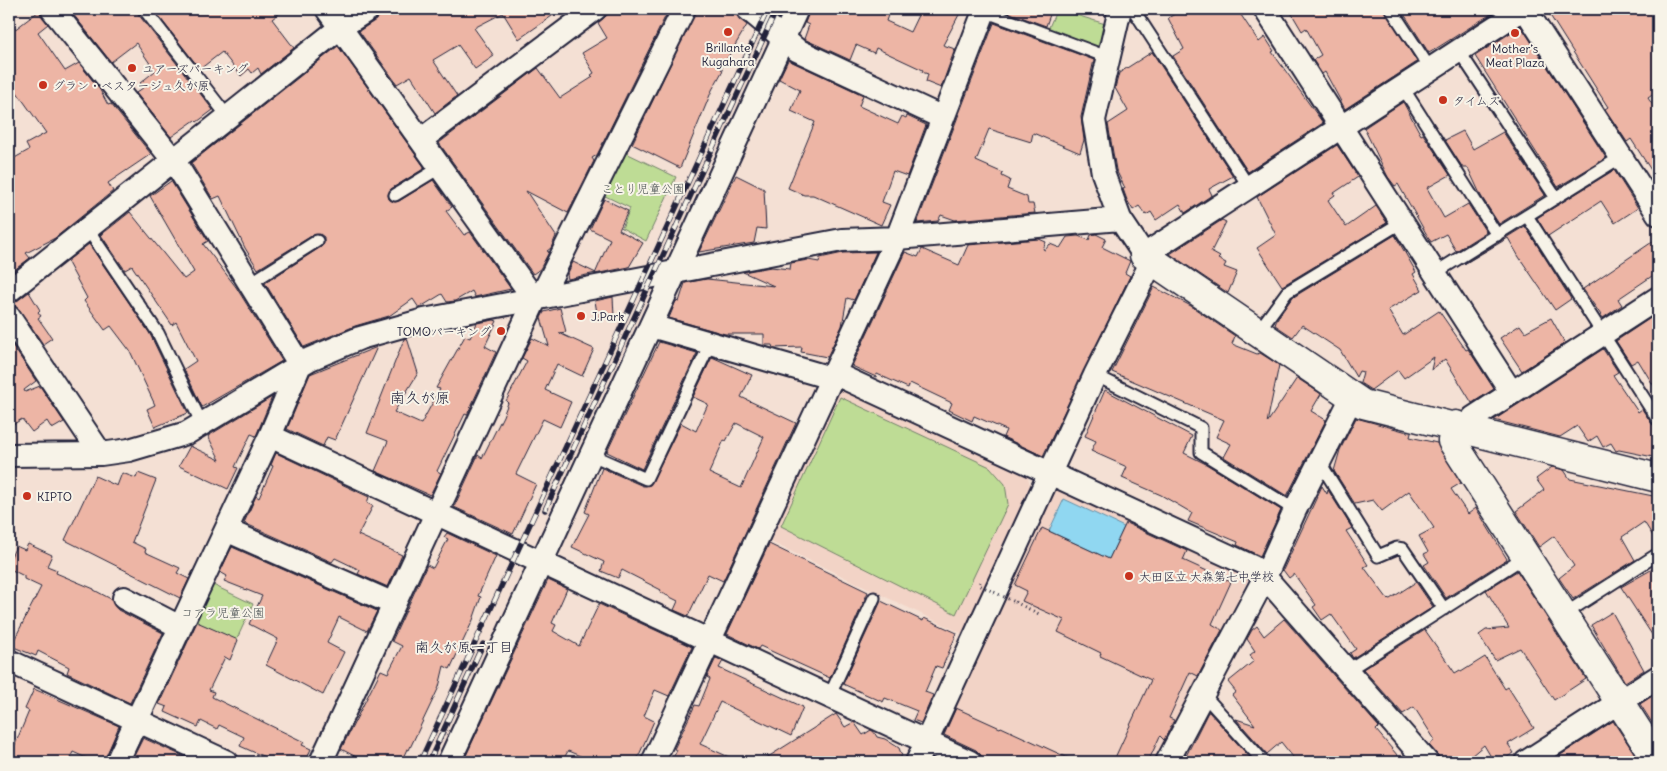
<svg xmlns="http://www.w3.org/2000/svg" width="1667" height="771" font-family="Delius,'Klee One',sans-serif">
<rect width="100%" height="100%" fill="#f4e0d4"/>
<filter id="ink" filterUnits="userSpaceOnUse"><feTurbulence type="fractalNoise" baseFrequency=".02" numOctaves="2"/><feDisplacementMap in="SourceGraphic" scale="10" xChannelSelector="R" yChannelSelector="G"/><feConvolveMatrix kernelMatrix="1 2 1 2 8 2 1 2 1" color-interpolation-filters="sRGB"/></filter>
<g filter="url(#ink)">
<!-- built -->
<path fill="#f2d3c6" d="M839,387L1027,474L1030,485L986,585L1051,491L1060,487L1245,572L1248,580L1156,762H995L944,738L940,731L983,591L963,634L765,539Z"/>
<!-- green -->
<path fill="#bedc95" stroke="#707f68" d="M1057,9L1115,27L1107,57L1046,34Z
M622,151L676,177L646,241L622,228L630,208L601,194Z
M840,397L990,467L1005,484L1008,504L956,614L781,526Z
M211,584L253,604L236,641L194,621Z"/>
<!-- water -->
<path fill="#90d7f1" stroke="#648fa8" d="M1064,499L1124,527L1109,559L1049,531Z"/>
<!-- building -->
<path fill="#edb5a5" stroke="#22223b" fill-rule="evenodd" d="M69,9H137L138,14L213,110L197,122L195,120L171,137L136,93L144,87L140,83L155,71L136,43L111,62Z
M153,9H285L272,19L294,48L261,74L258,68L252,73L249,69L241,76L222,52L200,69Z
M382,9H562L519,39L503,13L474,28L494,56L475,69L458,45L433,60L457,96L435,113L411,76L397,84L359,31L376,20Z
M614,9H669L597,155L592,158L594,161L568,213L526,191L556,236L551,248L547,251L549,252L540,269L533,274L439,143L538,68L560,98L593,77L591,75L594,73L582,53L607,38L598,23Z
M697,9H733L739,19L747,25L721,69L723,70L712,90L680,168L632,144Z
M810,9H890L886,21L910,32L921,9H962L943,45L955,49L941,88L926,82L928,74L922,72L923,70L876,48L874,53L856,45L850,60L804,39L809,25L805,23Z
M999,9H1052L1046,26Z
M1183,9H1237L1259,42L1265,37L1274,51L1272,52L1323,123L1248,172L1173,56L1184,49L1168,18Z
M1289,9H1384L1417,62L1345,109L1325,72L1322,74L1313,60L1321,55L1306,28L1302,31Z
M1412,9H1499L1429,53L1404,14Z
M1546,9H1650L1658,22V91L1648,98L1658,113V181L1631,139L1627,142L1605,109L1608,107L1606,104Z
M39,11L48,24L38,32L65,71L79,63L100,90L108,105L111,104L151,154L108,183L113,191L55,238L26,253L30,258L9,274V161L29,150L26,144L46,133L9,81V34Z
M994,23L1094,60L1081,117L1084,140L1080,153L1033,133L1031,142L989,129L976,161L1003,173L1002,176L1010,180L1007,189L1027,197L1028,204H1033L1035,213L955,220L941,215L938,221L917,223Z
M1521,26L1606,158L1558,187L1475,56Z
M338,46L425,168L391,189L388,195L389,199L395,202L399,201L433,180L452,207L446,211L464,235L470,232L511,289L475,297L472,291L455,301L447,302L442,294L419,308L413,299L389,316L355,326L304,347L265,283L321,247L324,244V237L320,234L313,235L258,269L245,248L220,196L213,199L191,163Z
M1152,52L1233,176L1209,189L1212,195L1185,213L1180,204L1156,220L1151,212L1146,215L1139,206L1133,210L1127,200L1123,189L1125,188L1116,170L1108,124L1128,111L1115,88L1119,73Z
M788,60L863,95L859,106L898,124L902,116L906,118L907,116L926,125L907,176L893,171L882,202L890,205L881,225L813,195H804L788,188L815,122L791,111L800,90L779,79Z
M1403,102L1421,135L1423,134L1450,175L1427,188L1444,218L1468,204L1486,232L1456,251L1446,234L1431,242L1398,184L1395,186L1388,177L1364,128Z
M1463,131L1473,149L1503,132L1545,195L1499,224L1481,196L1468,168H1463L1445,140Z
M1337,145L1358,177L1334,193L1335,195L1328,200L1346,227L1376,206L1387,223L1282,286L1257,248L1276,235L1257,197Z
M1614,170L1638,208L1615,223L1601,201L1548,236L1537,218Z
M736,175L764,189L766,229L757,228L754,243L699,252Z
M171,181L208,241L203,244L236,287L282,361L202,407L184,369L196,361L176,322L172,325L132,266L125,270L101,235L130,212L184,279L194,272L150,196Z
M604,199L628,211L619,230L643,243L629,267L595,274L610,239L590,229Z
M1222,220L1226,222L1211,252L1220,257L1218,259L1226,263L1224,267L1237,272L1228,293L1170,254Z
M1525,226L1571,299L1555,310L1519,257L1508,238L1464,264Z
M1096,234L1106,239L1102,247L1130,261L1125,273L1130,276L1043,456L1003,437L1006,430L974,416L972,421L949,410L952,403L910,383L908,388L877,374L876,377L852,366L905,252L918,257L922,249L959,265L968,245L1039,239L1046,242L1043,249L1045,250L1050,244L1060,248L1067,237L1078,236L1089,240L1091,235Z
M1395,235L1416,272L1413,274L1422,290L1388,310L1403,335L1439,311L1466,350L1468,349L1494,389L1472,403L1445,359L1431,370L1434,357L1404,378L1398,370L1371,390L1360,383L1363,372L1359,371L1356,377L1340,350L1302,325L1293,337L1275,325L1277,319L1292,298Z
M1658,238V272L1618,299L1622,305L1603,318L1583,289Z
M89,244L149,332L188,413L155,427L147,409L155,405L130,351L111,326L105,330L84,301L87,298L67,261Z
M876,252L854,300L847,298L842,326L827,357L801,352L802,347L773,348L772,345H764V334H725L669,318L676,301L679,302L685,283L707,279L774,286L743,272L771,267L790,269L791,263L808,260L819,262L820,258L843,253Z
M573,262L596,273L568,279L567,275Z
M1154,287L1191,306L1235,336L1232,344L1257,354L1260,353L1279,365L1267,423L1297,378L1321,394L1311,411L1326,420L1287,496L1224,457L1231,444L1216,437L1224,420L1112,372Z
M29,292L40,310L38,312L41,316L38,318L52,338L43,344L20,310L9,304L17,301Z
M613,297L614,316L598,319L595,301Z
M560,308L566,332L559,333L594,349L582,376L557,364L545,390L571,402L560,427L543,419L516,474L536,484L513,534L454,507L478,455L482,458L503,416L508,403L506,401L527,361L522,358L532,338L549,346L541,318L544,312Z
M1658,313V393L1638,360L1631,364L1616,341Z
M1551,318L1565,343L1522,371L1500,338L1520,325L1525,332Z
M494,320L497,321L485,346L496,352L467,415L465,414L437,471L441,473L430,495L375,471L388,441L367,433L404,339L407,338L418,373L394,412L421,424L440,389L436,388L465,336L470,338L477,323Z
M9,340L36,381L24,390L25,392L40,386L64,422L52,429L47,421L32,432L22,419L9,427Z
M659,342L697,353L642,469L607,452Z
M377,347L335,440L327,437L323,446L287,429L310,374Z
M1603,349L1618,372L1613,375L1638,412L1642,409L1652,424L1658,427V458L1619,450L1616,451L1611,443L1603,447L1597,436L1588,442L1577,426L1560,437L1494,420Z
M712,357L752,375L741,397L796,423L723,581L708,574L688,616L674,610L678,601L660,592L661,590L622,570L618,578L601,571L604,562L572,547L589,514L585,512L602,468L643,486L650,485L681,423L696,431L708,404L693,397ZM736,423L764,437L741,488L709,473L724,440L726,441Z
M1105,390L1192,436L1184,453L1206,464L1281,510L1260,556L1237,545L1238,542L1188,521L1192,513L1161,495L1122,478L1127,467L1091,451L1096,441L1085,436Z
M272,397L256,436L251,434L235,467L238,468L228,489L179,466L190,446L220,460L208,436Z
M1356,418L1411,433L1410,437L1437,443L1461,483L1451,489L1468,514L1476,508L1507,559L1446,598L1424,565L1429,562L1424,554L1428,552L1419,536L1434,528L1409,491L1382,511L1373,500L1355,504L1334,471L1340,450Z
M276,453L369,497L367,503L373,506L358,535L402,555L388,587L358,574L360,570L335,558L332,562L244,523L256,496L259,498L273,466L271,465Z
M1552,467L1564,470L1570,479L1658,497V544L1644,522L1622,537L1635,560L1573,599L1559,578L1574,566L1554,536L1539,547L1516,511L1544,490L1536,479Z
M122,473L136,478L138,473L156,480L132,542L146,549L145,552L180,568L177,573L189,579L180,598L65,540L95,476L117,486Z
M1322,486L1327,494L1328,490L1352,528L1346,531L1368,565L1364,567L1387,598L1390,599L1416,582L1433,607L1353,658L1350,653L1356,649L1331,614L1322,620L1313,607L1316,605L1294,574L1289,578L1283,570Z
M1126,523L1187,551L1183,560L1231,582L1212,624L1222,630L1198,676L1190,672L1169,718L1174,720L1164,740L1160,736L1148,762H1113L1151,680L1100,656L1101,653L1058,632L1064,620L1022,601L1027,591L1015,585L1042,528L1109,559Z
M447,533L496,556L478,596L481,597L473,620L450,669L444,666L439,687L409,750L407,749L401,762H366L341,749L381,670L388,673L402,646L392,641L427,565L433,568L448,539L444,537Z
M28,544L52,555L47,566L57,570L56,573L94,589V590L111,599L118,610L163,633L130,703L67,673L69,667L38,651L36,656L11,646L41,587L24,579V576L10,569V559L16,546L25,550Z
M769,544L868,592L830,678L760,646L758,649L727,634Z
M232,547L377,611L367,631L339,617L327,643L344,652L323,695L266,665L278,639L249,624L262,596L224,581L227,576L220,572Z
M1658,566V644L1621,587Z
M1517,571L1586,679L1554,700L1520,648L1495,660L1479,635L1486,630L1509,628L1486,590Z
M548,580L567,589L552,623L556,625L553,631L579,646L599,604L692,647L669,696L655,690L644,716L654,721L636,762H595L568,751L562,762H463Z
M881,601L923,621L924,618L957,633L942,668L936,666L925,692L933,695L921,723L913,720L917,711L885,698L883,702L843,684Z
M1612,612L1644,670L1625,682L1591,625Z
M1284,619L1379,727L1376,730L1403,762H1297L1281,742L1267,754L1236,719L1255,725L1232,695L1236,692L1228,682L1254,661L1250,655L1255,651L1247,639L1252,630L1257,626L1264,636Z
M197,622L238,640L230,660L225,657L209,690L214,692L212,697L304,742L302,745L311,749L305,762H281L270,758L269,759L240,746L244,737L219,725L217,729L201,721L198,727L165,712L167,707L159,704Z
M1425,630L1455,673L1460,670L1461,672L1485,657L1505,689L1508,687L1534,728L1508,744L1514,753L1499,762H1494L1484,745L1464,762H1444L1429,745L1435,740L1414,707L1403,714L1363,669Z
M716,658L723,661L719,668L803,707L791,736L720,702L700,744L740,762H671L677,750L674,749L695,705L699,706L710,679L707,677Z
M34,689L119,726L104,762H95L73,752L68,762H17L9,759L29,711L25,709Z
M1657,693L1658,696V732L1640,704Z
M956,708L1000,728L1001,727L1077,762H983L981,755L976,750L944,735Z
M1208,712H1209L1254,762H1183Z
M836,714L845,727L854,722L863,735L871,730L874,732L877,737L885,739L899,748L902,756L892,762H760Z
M1613,721L1640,762H1550Z
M143,738L196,762H131Z"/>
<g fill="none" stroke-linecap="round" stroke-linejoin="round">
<!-- lane casing -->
<g stroke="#22223b" stroke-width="15">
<path id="lane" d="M144,9L228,117
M1133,9L1249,187
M1391,9L1431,70
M1658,9V10
M984,11L1107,57
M1459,51L1556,198
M1403,88L1497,235
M395,195L441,167
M1527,216L1658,420
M87,228L158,333L202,424
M1435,273L1621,157
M249,284L317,241
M1257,333L1287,292L1402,222
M1095,375L1201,428V452L1295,510
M592,455L646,479L710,344
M1319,461L1378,556L1397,548L1403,549L1444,609
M1563,615L1658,554
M1348,670L1526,556
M1203,694L1264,762
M830,695L874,598"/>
</g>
<!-- street casing -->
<g stroke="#22223b" stroke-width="26">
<path id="street" d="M52,9L174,161L300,365
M327,9L535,300
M748,9L797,50L943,118
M1120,9L1094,120L1103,173L1120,219L1144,255L1523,9
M1265,9L1512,393
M1525,9L1658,214
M422,139L595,9
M9,291L341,27L369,9
M9,317L101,454
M651,326L824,376L842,377L1253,567L1265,577L1427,762
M1470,429L1473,418L1658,298
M270,436L970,762
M9,455L101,454L129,450L187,433L310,359L360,338L424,320L842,240L897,238L1120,219
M226,530L394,604
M124,598L180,627
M9,661L227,762
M117,762L270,436L300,365
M321,762L535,300L545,289L684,9
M449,762L797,9
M653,762L897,238L985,9
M917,762L1095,375L1152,261
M1167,762L1265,577L1295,510L1352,397
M1526,762L1658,677"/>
</g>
<!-- secondary casing -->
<g stroke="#22223b" stroke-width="31">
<path id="secondary" d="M1144,255L1363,404L1658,478
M1456,425L1452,441L1658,762"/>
</g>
<!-- path -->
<path stroke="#22223b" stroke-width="3" stroke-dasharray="1 4" stroke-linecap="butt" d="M1015,602L1039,614"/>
<!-- lane -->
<use href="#lane" stroke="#f7f3e8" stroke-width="11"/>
<!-- street -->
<use href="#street" stroke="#f7f3e8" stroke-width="22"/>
<!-- secondary -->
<use href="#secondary" stroke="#f7f3e8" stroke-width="28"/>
<!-- rail casing -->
<g stroke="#22223b" stroke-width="5.5">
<path id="rail" d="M545,510L777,9
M420,762L768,9
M429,762L483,644"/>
</g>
<!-- rail -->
<use href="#rail" stroke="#f7f3e8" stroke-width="4" stroke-dasharray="11" stroke-linecap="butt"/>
<!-- path-bridge -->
<path stroke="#22223b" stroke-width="3" stroke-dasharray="1 4" stroke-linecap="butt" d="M980,582L979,585L1015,602"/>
</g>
</g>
<!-- markers -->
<g fill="#c8321e" stroke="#f7f3e8" stroke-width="2">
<circle cx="728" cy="32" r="5"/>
<circle cx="1515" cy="33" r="5"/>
<circle cx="132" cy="68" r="5"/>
<circle cx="43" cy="85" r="5"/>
<circle cx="1443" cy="100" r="5"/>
<circle cx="581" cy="316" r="5"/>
<circle cx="501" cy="331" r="5"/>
<circle cx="27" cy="496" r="5"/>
<circle cx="1129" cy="576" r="5"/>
</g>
<g text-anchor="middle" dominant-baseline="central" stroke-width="4" stroke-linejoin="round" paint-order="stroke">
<!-- poi labels -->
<g font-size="12" fill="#22223b" stroke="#f7f3e8" text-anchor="start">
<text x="728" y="47" text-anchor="middle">Brillante<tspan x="728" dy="14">Kugahara</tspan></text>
<text x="1515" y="48" text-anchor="middle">Mother's<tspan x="1515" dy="14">Meat Plaza</tspan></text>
<text x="142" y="68">ユアーズパーキング</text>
<text x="53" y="85">グラン・ベスタージュ久が原</text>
<text x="1453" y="100">タイムズ</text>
<text x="591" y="316">J.Park</text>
<text x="491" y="331" text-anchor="end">TOMOパーキング</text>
<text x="37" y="496">KIPTO</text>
<text x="1139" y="576">大田区立 大森第七中学校</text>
</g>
<!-- park labels -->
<g font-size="12" fill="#495052" stroke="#f7f3e8">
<text x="643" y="188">ことり児童公園</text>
<text x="223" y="612">コアラ児童公園</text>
</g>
<!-- neighbourhood labels -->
<g font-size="14" fill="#22223b" stroke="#f7f3e8">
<text x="464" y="647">南久が原一丁目</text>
</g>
<!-- quarter labels -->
<g font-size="15" fill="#22223b" stroke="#f7f3e8">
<text x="420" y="397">南久が原</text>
</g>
</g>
<!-- margin -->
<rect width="1667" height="771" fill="none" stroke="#f7f3e8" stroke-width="30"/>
<rect x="15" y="15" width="1637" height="741" fill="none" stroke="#22223b" stroke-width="2" filter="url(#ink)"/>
</svg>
